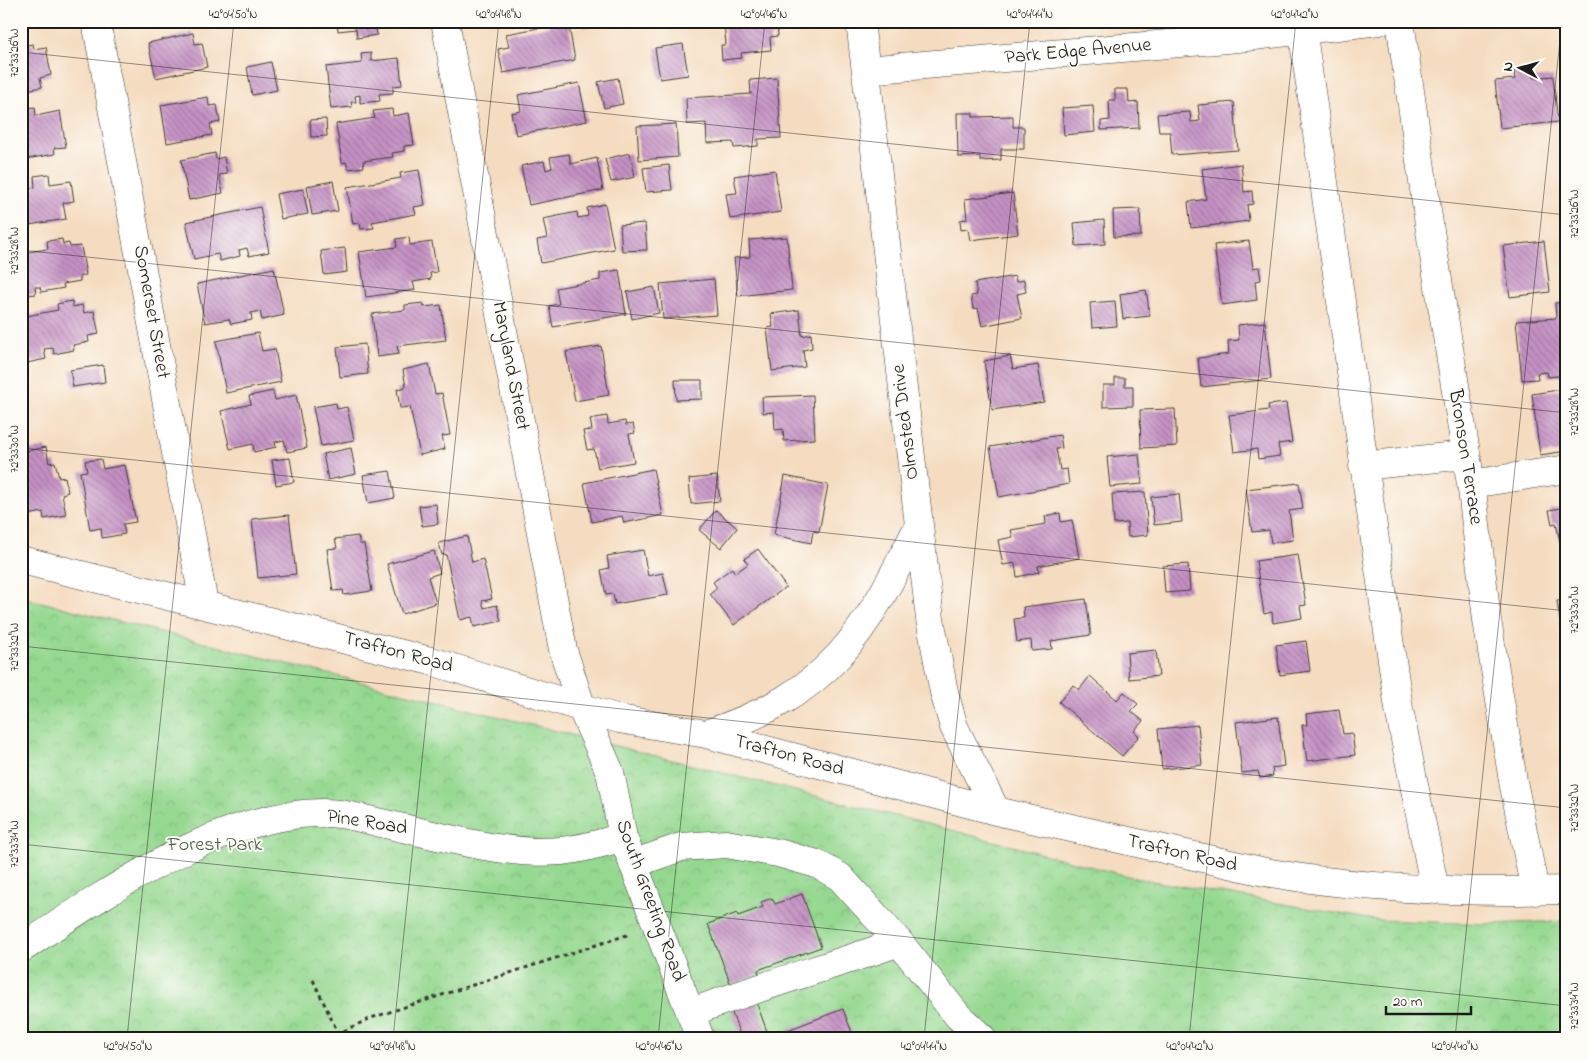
<svg xmlns="http://www.w3.org/2000/svg" width="1588" height="1059" font-family="'Indie Flower',sans-serif">
<defs>
<pattern id="park-crowns" width="20" height="18" patternUnits="userSpaceOnUse" patternTransform="scale(1.25)"><rect width="20" height="18" fill="#95d890"/><path d="M2 6a3 3 0 1 1 6 0M12 15a3 3 0 1 1 6 0" fill="none" stroke="#80b97c"/></pattern>
<pattern id="building-back-hatch" width="6" height="6" patternUnits="userSpaceOnUse" patternTransform="scale(1.25)"><rect width="6" height="6" fill="#c591c4"/><path d="M-1 5l2 2M0 0l6 6M5-1l2 2" fill="none" stroke="#9f769e"/></pattern>
</defs>
<rect width="100%" height="100%" fill="#fdfcf7"/>
<filter id="ink" filterUnits="userSpaceOnUse"><feTurbulence type="fractalNoise" baseFrequency=".02" numOctaves="2"/><feDisplacementMap in="SourceGraphic" scale="10" xChannelSelector="R" yChannelSelector="G"/><feConvolveMatrix kernelMatrix="1 2 1 2 8 2 1 2 1" color-interpolation-filters="sRGB"/></filter>
<filter id="wash" filterUnits="userSpaceOnUse"><feTurbulence type="fractalNoise" baseFrequency=".0096" numOctaves="4" result="noise"/><feDisplacementMap in="SourceGraphic" scale="20" xChannelSelector="R" yChannelSelector="G"/><feGaussianBlur stdDeviation="1.12" result="paint"/><feColorMatrix in="noise" values="0 0 0 0 0 0 0 0 0 0 0 0 0 0 0 0 0 1.4 0 .05"/><feComposite in="paint" operator="in"/></filter>
<g filter="url(#wash)">
<rect width="100%" height="100%" fill="#f5dcc0"/>
<!-- park -->
<path fill="url(#park-crowns)" stroke="#587a56" d="M21,597L959,832L1135,878L1375,920L1489,924L1567,921V1038H21Z"/>
<g id="blocks">
<!-- building -->
<path fill="url(#building-back-hatch)" d="M337,21H375L377,35L357,38L356,29L338,31Z
M549,21H568L575,60L503,73L498,49L509,47L506,34L550,26Z
M584,21H609L610,24L584,27Z
M724,21H768L769,25L777,24L778,36L770,37L771,50L741,53L742,58L722,60L721,45H726Z
M193,33L195,44L202,43L207,67L156,78L148,43Z
M33,44L34,49L46,47L51,75L40,78L42,87L21,91V46Z
M683,44L688,75L660,79L655,48Z
M371,53V61L399,58L402,85L393,86V93L379,94L380,101L360,103V95L355,96L356,102H351L352,107L331,109L326,67L362,63L361,54Z
M271,62L277,90L252,95L247,67Z
M1532,69L1533,78L1553,76L1558,122L1500,128L1495,81L1515,79L1514,71Z
M618,78L623,104L604,108L598,82Z
M777,78L781,138L758,139V146L734,148L733,142L707,143L706,123L687,124L686,98L751,94L750,80Z
M579,83L587,121L516,135L511,113L521,111L518,95Z
M1115,89H1128L1129,103L1138,102L1139,128L1101,130V121L1110,120L1109,100H1115Z
M208,97L209,106L217,105L220,122L210,124L212,135L167,143L161,105Z
M1234,102L1238,150L1172,155L1170,132H1159L1157,114L1190,112L1191,122L1200,121L1198,105Z
M1093,106L1095,132L1064,135L1062,108Z
M35,107L36,116L60,111L66,147L54,148L55,154L21,160V109Z
M392,109L393,116L409,113L414,145L404,146V151L392,153L393,157L363,161L364,167L348,169L346,162L342,163L336,124L375,118L373,111Z
M957,113H973V117L1013,116V127H1024V149H1001V160L980,161V156L958,157Z
M326,119L327,136L311,137L310,120Z
M676,124L678,157L639,160L637,126Z
M215,153L216,159L224,157L227,174L219,175L223,193L189,200L181,160Z
M630,153L635,177L611,182L605,159Z
M569,154L571,164L597,158L603,190L529,205L521,166L544,161L546,170L552,168L550,157Z
M1241,164L1244,192L1252,191L1253,204L1247,205L1249,221L1191,228L1188,202L1206,199L1202,169Z
M669,165L672,190L646,192L643,168Z
M419,170L425,205L414,207L416,214L372,222L374,228L361,229L360,223L353,224L347,187L401,178L400,173Z
M775,170L781,212L730,219L726,194L737,193L734,176Z
M49,174L50,184L71,181L74,201L63,203L66,219L23,226L24,232L21,233V189L35,187L34,176Z
M333,181L338,211L312,215L307,186Z
M303,189L308,214L281,219L276,194Z
M1013,193L1018,234L970,240L968,229L961,230L960,220L967,219L965,199Z
M605,204L614,249L541,263L537,240L547,238L543,219L577,212L578,218L588,216L587,208Z
M260,207L269,252L249,256L247,248L239,250L240,256L220,261L218,254L194,259L186,222Z
M1140,209L1141,236L1114,237L1113,210Z
M1104,220L1105,244L1076,246L1074,223Z
M645,223L647,250L622,251L620,225Z
M409,237L410,245L432,242L437,272L430,273L431,279L413,282L415,290L366,297L359,252L397,247L396,239Z
M787,237L792,290L738,296L734,258L750,257L749,240Z
M62,239L63,244L69,243L70,247L81,246L86,275L80,276V281L63,284L64,288L41,292L40,287H35L36,294L21,296V253L48,249L47,241Z
M1249,241L1253,268L1259,267L1261,280L1255,281L1257,300L1222,305L1214,245Z
M1544,241L1550,292L1510,297L1503,246Z
M345,248L347,272L324,275L321,251Z
M274,268L284,315L262,320L260,311L251,313L252,320L231,324L229,319L205,323L197,284Z
M619,270L626,314L553,327L549,306L559,304L556,288L600,280V273Z
M1015,276L1016,282L1024,280L1026,292L1017,294L1022,318L982,326L978,308L973,309L971,296L977,295L975,283Z
M714,279L717,315L663,319L660,284Z
M654,287L659,313L632,319L627,292Z
M1146,290L1150,316L1123,319L1120,294Z
M72,301L73,307L82,305L84,313L94,311L99,334L88,336L89,342L73,345L74,350L54,354L53,348L44,349L46,359L27,363L21,332V317L58,310L57,304Z
M1115,301L1117,326L1092,328L1090,303Z
M1567,302V375L1548,377L1547,372L1537,373L1538,379L1522,380L1516,321L1556,318L1555,303Z
M423,303L424,307L441,305L446,340L397,346L399,354L377,357L372,314L405,310V305Z
M799,310L802,336L811,334L812,348L803,350L805,367L772,371L767,328L773,327L771,314Z
M1265,322L1271,379L1201,387L1198,358L1229,354L1228,341L1239,340L1238,325Z
M258,333L262,351L275,349L281,382L226,393L216,341Z
M365,344L368,374L340,377L337,347Z
M601,346L609,395L575,401L566,352Z
M1010,356L1013,369L1038,365L1044,402L992,410L984,361Z
M429,364L435,394L442,393L450,435L442,436L445,449L420,455L410,407L400,408L397,389L406,387L403,370Z
M103,365L105,382L73,387L70,370Z
M1115,378H1125V386H1133V406L1103,407V385H1115Z
M675,380H702V399L676,400Z
M1565,389L1567,451L1540,455L1532,394Z
M273,391L275,400L296,395L307,448L287,452L284,440L275,442L276,447L254,452L253,444L230,449L221,411L251,404L249,396Z
M813,395L815,439L784,441L783,429L775,430L774,412L763,413L762,397Z
M336,403L337,409L347,407L354,440L321,446L313,407Z
M1286,403L1292,442L1278,444L1280,456L1258,459L1257,449L1234,452L1229,415L1269,410L1268,405Z
M1175,409L1177,446L1141,448L1140,410Z
M607,416L608,424L625,421L626,425L633,424L635,433L629,434L634,462L598,468L594,449L587,450L583,431L592,430L590,419Z
M1060,435L1062,448L1056,449L1060,470L1067,469L1069,484L999,497L990,447Z
M46,447L49,463L55,462L59,478L65,477L68,492L62,494L66,515L44,519L43,512L28,515L24,492L21,493V452Z
M351,448L356,474L328,480L323,454Z
M1139,454L1142,484L1110,487L1107,457Z
M290,458L294,482L276,485L272,460Z
M101,459L103,469L125,465L136,522L123,524L125,534L102,538L101,528L90,530L80,472L87,471L85,461Z
M653,469L663,515L624,523L622,516L592,522L584,483Z
M390,471L395,498L368,503L363,475Z
M717,476L720,501L691,504L689,479Z
M785,476L828,485L819,532L813,531L811,543L774,535Z
M1299,483L1303,509L1289,511L1293,540L1271,543L1269,530L1252,532L1246,489Z
M1145,492L1148,535L1128,537L1127,523L1114,524L1112,494Z
M1179,494L1182,522L1154,525L1151,497Z
M436,504L438,524L422,526L419,506Z
M1567,507V545L1561,546L1556,523L1552,524L1549,510Z
M716,510L737,528L721,548L699,530Z
M1060,513L1061,522L1072,520L1079,558L1038,566L1039,572L1017,577L1015,563L1003,565L998,540L1013,537L1011,530L1046,524L1045,516Z
M289,515L296,574L258,578L252,519Z
M358,536L360,544H364L372,591L344,595L343,590L333,591L327,549L337,548L335,539Z
M467,536L472,562L483,559L492,599L482,601L484,608L497,605L501,621L474,627L472,617L460,620L446,554L442,555L439,543Z
M758,549L786,587L734,625L710,594L717,588L713,582L732,568L735,573L748,564L744,559Z
M643,550L648,576L663,573L668,595L615,604L613,594L606,595L601,570L609,568L607,556Z
M434,551L440,573L428,577L436,603L402,614L387,564Z
M1298,555L1306,605L1300,606L1302,618L1273,623L1272,612L1264,614L1256,561Z
M1188,564L1190,591L1165,593L1163,566Z
M1086,599L1091,635L1051,641L1052,649L1032,651L1031,640L1017,642L1014,619L1024,618L1023,607Z
M1567,599V642H1564L1557,601Z
M1306,641L1310,671L1280,675L1276,645Z
M1156,650L1159,676L1129,679L1127,653Z
M1090,676L1117,700L1124,692L1138,704L1131,711L1143,721L1134,731L1139,736L1122,756L1059,702L1073,685L1079,690Z
M1339,710L1343,734L1352,733L1355,755L1307,761L1302,725H1307L1306,714Z
M1278,717L1284,766L1272,768L1273,776L1260,778L1258,771L1242,773L1236,722Z
M1198,725L1202,765L1162,769L1158,729Z
M802,894L821,947L758,970L759,974L731,985L708,924L737,913L738,916L763,907L761,902L772,898L775,904Z
M756,1001L769,1037L843,1009L854,1038H741L731,1010Z"/>
</g>
</g>
<g filter="url(#ink)">
<use href="#blocks" fill-opacity="0" stroke="#3d3935" stroke-width="1"/>
<g fill="none" stroke-linecap="round" stroke-linejoin="round">
<!-- minor casing -->
<g stroke="#3d3935" stroke-width="29">
<path id="minor" d="M96,21L204,604
M445,21L563,650L582,709L610,772L623,837L700,1038
M860,21L930,619L944,692L954,727L996,811
M1301,21L1399,709L1435,890
M1400,21L1430,231L1472,490L1487,620L1513,781L1535,891
M866,70L1238,38L1379,21
M1363,466L1465,455
M1471,484L1567,469
M21,560L431,661L619,719L706,734L996,811L1265,872C1364,890 1466,893 1567,890
M706,734C832,692 862,638 919,525
M633,864L681,847L726,844L778,853L817,864L840,877L899,942L958,1016L982,1038
M21,949C106,892 234,803 340,814C354,816 368,820 381,823C437,835 503,856 561,851C582,849 603,843 623,837
M690,1013C758,986 830,967 899,942"/>
</g>
<!-- path -->
<path stroke="#3d3935" stroke-width="3" stroke-dasharray="4 4" stroke-linecap="butt" d="M313,980L338,1033
M329,1038L371,1018L630,934"/>
<!-- minor -->
<use href="#minor" stroke="#fff" stroke-width="28"/>
</g>
</g>
<!-- ticks -->
<path fill="none" stroke="#1c1c1c" stroke-width="1" stroke-opacity="0.45" d="M21,52L1567,215M21,250L1567,413M21,448L1567,611M21,646L1567,808M21,844L1567,1006M127,1038L234,21M393,1038L499,21M658,1038L765,21M924,1038L1030,21M1189,1038L1296,21M1455,1038L1562,21"/>
<g text-anchor="middle" dominant-baseline="central" stroke-width="4" stroke-linejoin="round" paint-order="stroke">
<!-- street labels -->
<g font-size="20" fill="#1c1c1c" stroke="#fdfcf7">
<text transform="translate(1078 52) rotate(-5)">Park Edge Avenue</text>
<text transform="translate(151 312) rotate(80)">Somerset Street</text>
<text transform="translate(510 366) rotate(79)">Maryland Street</text>
<text transform="translate(906 422) rotate(-97)">Olmsted Drive</text>
<text transform="translate(1465 457) rotate(81)">Bronson Terrace</text>
<text transform="translate(398 653) rotate(15)">Trafton Road</text>
<text transform="translate(789 756) rotate(15)">Trafton Road</text>
<text transform="translate(367 823) rotate(9)">Pine Road</text>
<text transform="translate(1182 854) rotate(13)">Trafton Road</text>
<text transform="translate(650 901) rotate(70)">South Greeting Road</text>
</g>
<!-- park labels -->
<g font-size="20" fill="#465e45" stroke="#fdfcf7">
<text x="215" y="845">Forest Park</text>
</g>
</g>
<!-- margin -->
<rect width="1588" height="1059" fill="none" stroke="#fdfcf7" stroke-width="55"/>
<!-- north arrow -->
<g transform="translate(1520 68) rotate(276)" stroke="#fdfcf7" stroke-width="4" paint-order="stroke">
<path d="M0-4L9 19L0 12L-9 19Z" fill="#1c1c1c"/>
<text y="-8" font-size="14" font-weight="bold" text-anchor="middle" fill="#1c1c1c">N</text>
</g>
<!-- scale -->
<path d="M1386 1006v8h85v-8" fill="none" stroke="#1c1c1c" stroke-width="2.5"/>
<text x="1393" y="1006" font-size="15" fill="#1c1c1c" stroke="#fdfcf7" stroke-width="4" paint-order="stroke">20 m</text>
<rect x="28" y="28" width="1532" height="1004" fill="none" stroke="#1c1c1c" stroke-width="2"/>
<g font-size="12" text-anchor="middle" fill="#1c1c1c">
<text x="233" y="18">42°04'50"N</text>
<text x="499" y="18">42°04'48"N</text>
<text x="764" y="18">42°04'46"N</text>
<text x="1030" y="18">42°04'44"N</text>
<text x="1295" y="18">42°04'42"N</text>
<text transform="translate(14 53) rotate(-90)" y="4">72°33'26"W</text>
<text transform="translate(1574 214) rotate(-90)" y="4">72°33'26"W</text>
<text transform="translate(14 251) rotate(-90)" y="4">72°33'28"W</text>
<text transform="translate(1574 412) rotate(-90)" y="4">72°33'28"W</text>
<text transform="translate(14 449) rotate(-90)" y="4">72°33'30"W</text>
<text transform="translate(1574 610) rotate(-90)" y="4">72°33'30"W</text>
<text transform="translate(14 647) rotate(-90)" y="4">72°33'32"W</text>
<text transform="translate(1574 808) rotate(-90)" y="4">72°33'32"W</text>
<text transform="translate(14 844) rotate(-90)" y="4">72°33'34"W</text>
<text transform="translate(1574 1006) rotate(-90)" y="4">72°33'34"W</text>
<text x="128" y="1050">42°04'50"N</text>
<text x="393" y="1050">42°04'48"N</text>
<text x="659" y="1050">42°04'46"N</text>
<text x="924" y="1050">42°04'44"N</text>
<text x="1190" y="1050">42°04'42"N</text>
<text x="1455" y="1050">42°04'40"N</text>
</g>
</svg>
